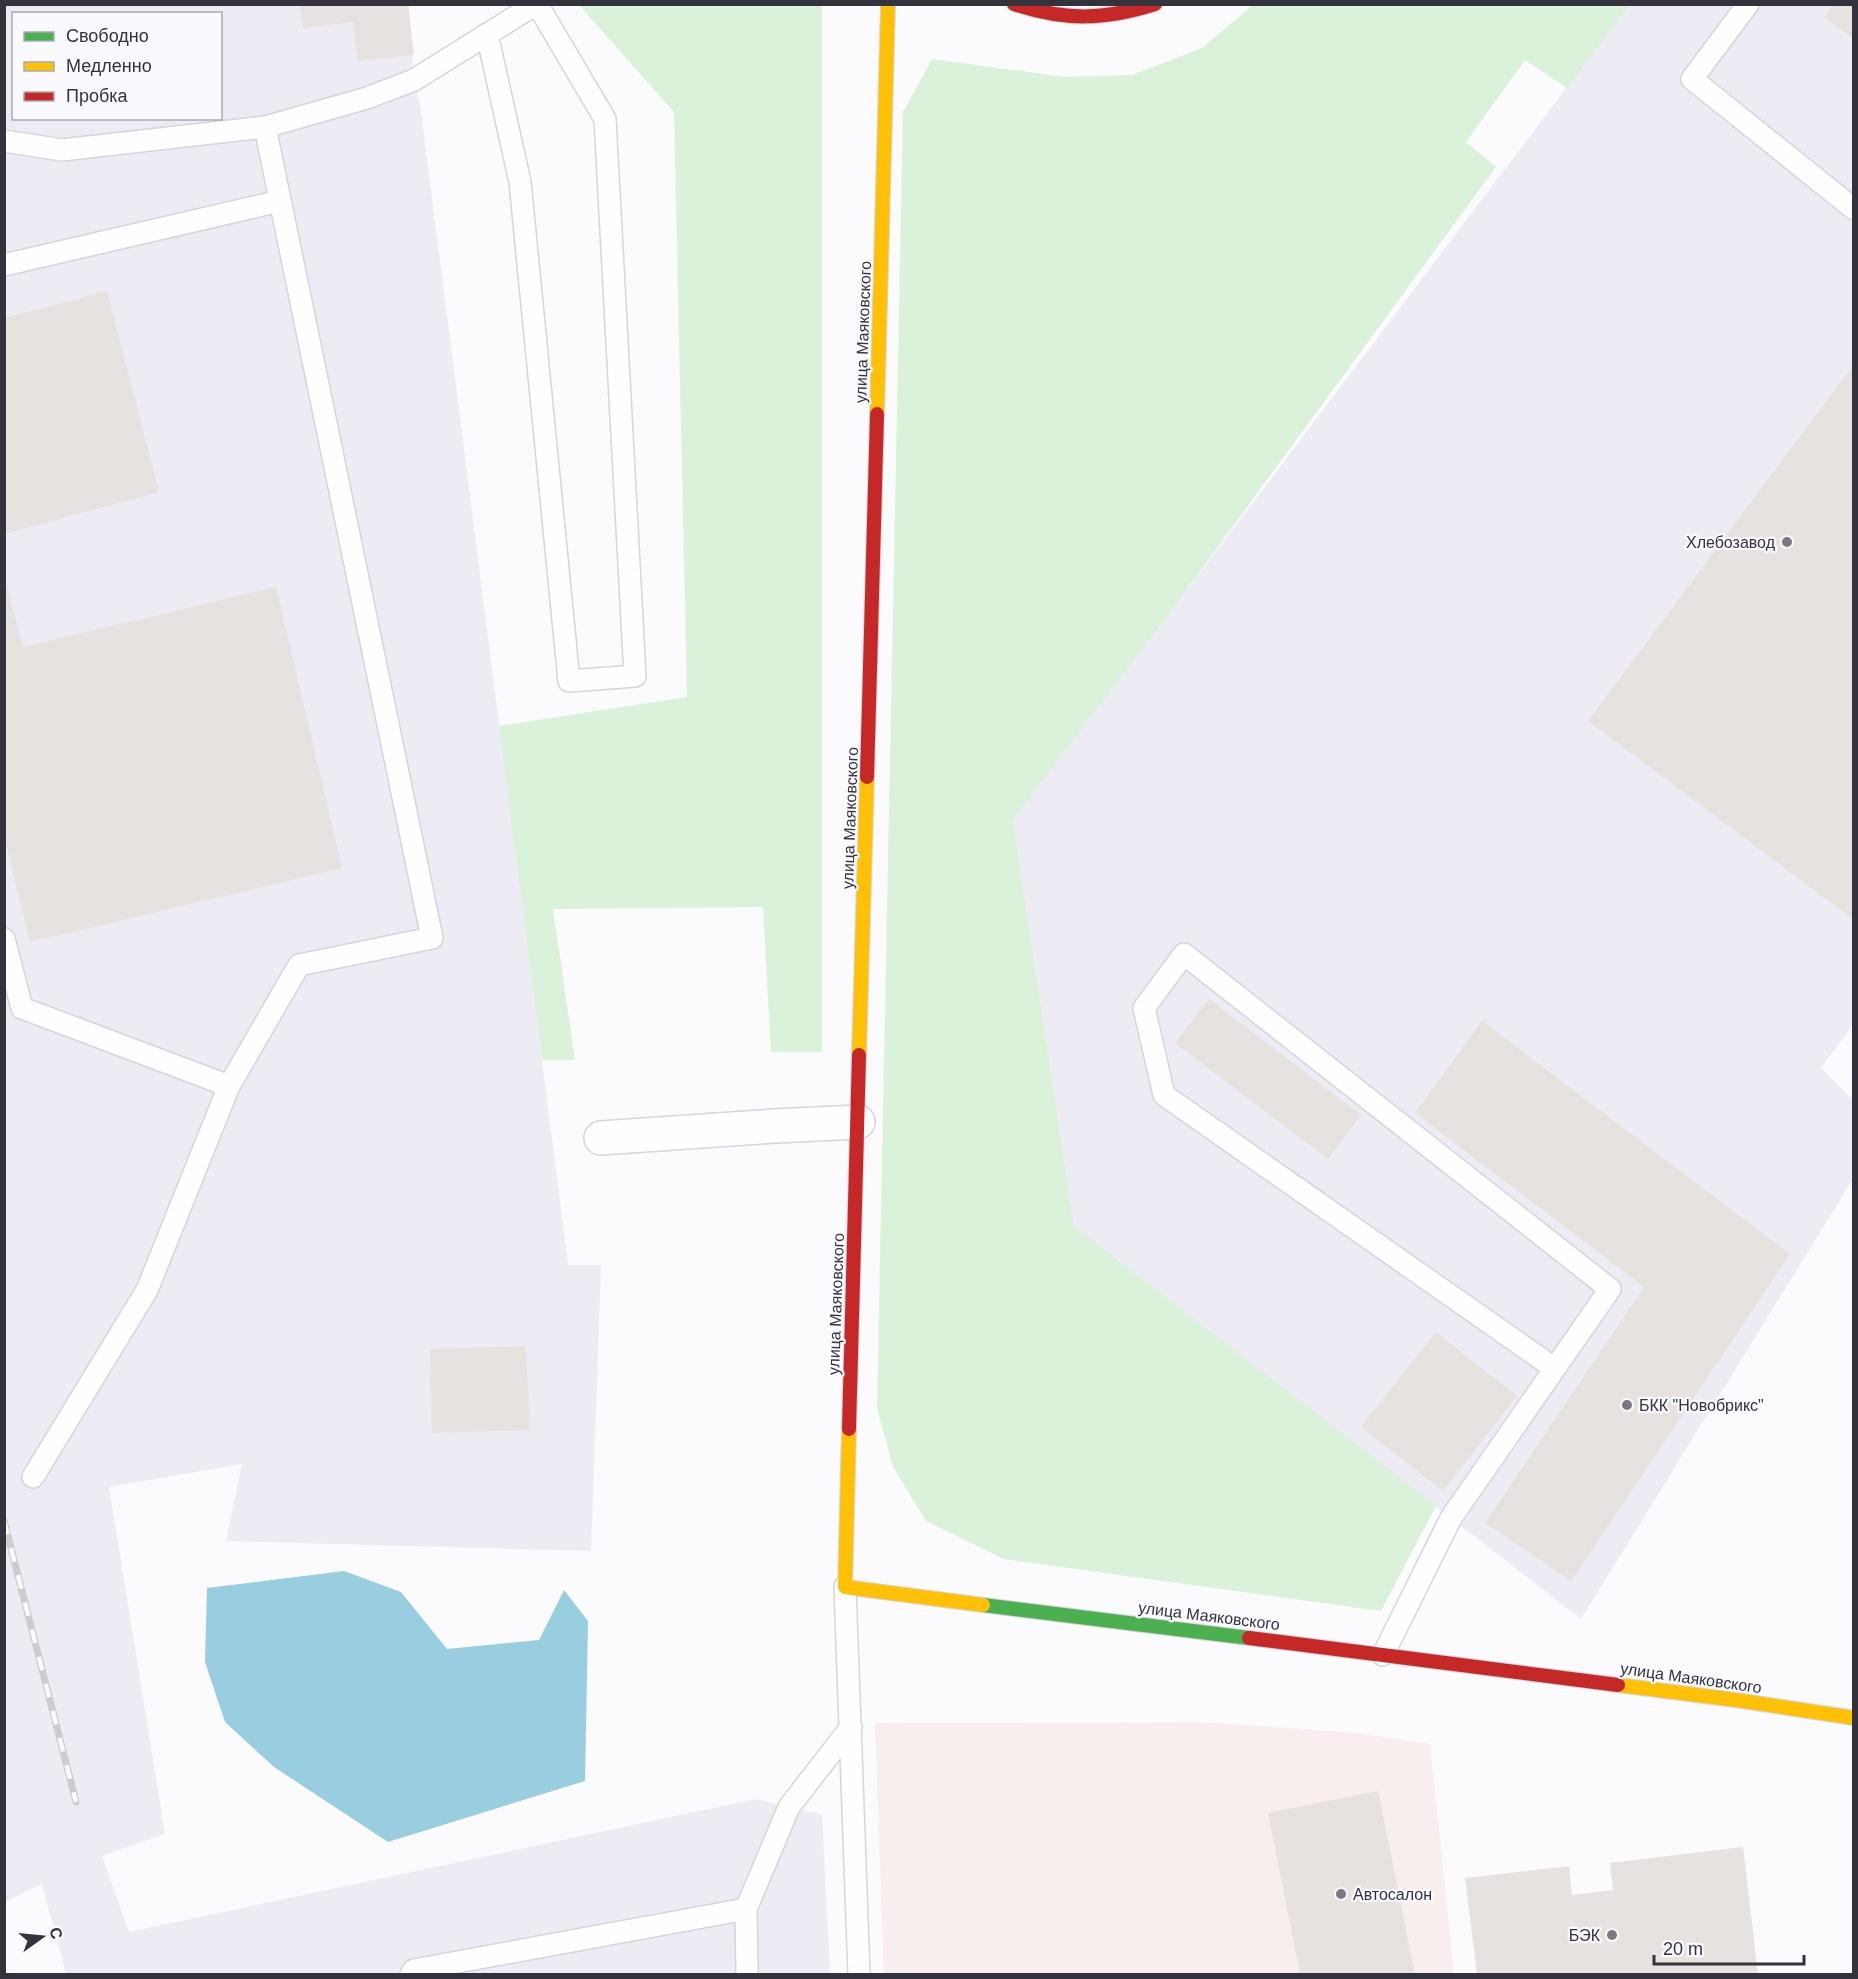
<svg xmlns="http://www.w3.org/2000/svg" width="1858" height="1979" font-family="Arial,sans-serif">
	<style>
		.commercial { fill: #f8eeed }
		.built { fill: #edebf4; fill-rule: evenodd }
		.green { fill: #daf1da }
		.water { fill: #98cee0 }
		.building { fill: #e7e1e0 }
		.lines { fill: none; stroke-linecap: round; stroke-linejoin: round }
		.lane-casing { stroke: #d6d5db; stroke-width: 24 }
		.street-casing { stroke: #d6d5db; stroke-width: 36 }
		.fast-casing { stroke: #d6d5db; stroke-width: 16 }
		.slow-casing { stroke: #d6d5db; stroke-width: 16 }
		.jam-casing { stroke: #d6d5db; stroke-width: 16 }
		.lane { stroke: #fefeff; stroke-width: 21 }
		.street { stroke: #fefeff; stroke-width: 33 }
		.fast { stroke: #4caf50; stroke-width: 14 }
		.slow { stroke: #ffc107; stroke-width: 14 }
		.jam { stroke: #c62828; stroke-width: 14 }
		.rail-casing { stroke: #cdcdce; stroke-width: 7 }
		.rail { stroke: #faf9fe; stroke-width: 4.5; stroke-dasharray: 14; stroke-linecap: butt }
		.poi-dot { fill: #7a7880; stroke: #faf9fe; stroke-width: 2 }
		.labels { text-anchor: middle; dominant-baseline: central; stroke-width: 4.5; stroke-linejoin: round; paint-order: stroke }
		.street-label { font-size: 16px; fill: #34323d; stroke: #faf9fe }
		.poi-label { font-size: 16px; fill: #34323d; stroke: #faf9fe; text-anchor: end }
	</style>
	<rect width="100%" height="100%" fill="#fbfafd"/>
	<path class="commercial" d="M1201,1722L1357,1733L1430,1744L1454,1974H884L875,1723Z"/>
	<path class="built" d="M5,5H408L414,80L420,104L568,1265H601L591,1551L226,1541L242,1464L109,1487L165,1834L102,1856L129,1932L756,1799L822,1815L830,1974H66L42,1884L5,1902ZM14,14H220V118H14Z
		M1629,5H1853L1854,1023L1821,1068L1853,1100V1179L1581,1619L1074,1226L1013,820Z"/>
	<path class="green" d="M1254,4L1629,5L1567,88L1525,60L1466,142L1496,167L1174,607L1013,820L1074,1226L1436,1506L1381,1611L1004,1559L926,1521L893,1467L877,1408L903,112L932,59L1065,77L1132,75L1202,48Z
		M581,5L817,4L822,7V1052H771L763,907L553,909L575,1060H542L499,726L687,697L674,112L580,6Z"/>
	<path class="water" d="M344,1571L401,1592L447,1649L539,1640L564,1590L588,1621L585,1781L388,1842L274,1767L225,1722L205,1662L207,1588Z"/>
	<path class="building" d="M300,4H408L414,55L358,61L353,22L303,28Z
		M1833,5H1854V39L1824,17Z
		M107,291L159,492L4,534V318Z
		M1854,364V920L1588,721Z
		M4,576L23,647L276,587L342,868L30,942L4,835Z
		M1209,999L1361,1115L1328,1159L1175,1043Z
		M1482,1021L1790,1254L1571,1581L1485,1523L1644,1287L1415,1113Z
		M1436,1332L1517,1396L1443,1491L1361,1427Z
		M526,1346L530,1430L432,1433L430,1349Z
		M1378,1791L1415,1974H1300L1268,1813Z
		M1743,1847L1758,1974H1477L1465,1878L1569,1866L1572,1895L1613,1890L1610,1863Z"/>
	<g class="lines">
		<defs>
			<path id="lane" d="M1748,4L1692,79L1854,209
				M487,34L520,182L569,681L635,676L605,119L537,4
				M4,141L62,150L265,127L367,98L414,80L536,4
				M4,265L280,201
				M4,939L22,1008L229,1086L299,965L432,938L265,127
				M33,1477L147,1290L229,1086
				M845,1587L859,1974
				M1383,1655L1451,1518L1610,1289L1184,954L1144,1008L1164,1095L1554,1368
				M411,1974L414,1970L746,1909
				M747,1974L746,1909L789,1807L851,1727"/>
			<path id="street" d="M601,1138L774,1126L858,1122"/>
			<path id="fast" d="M983,1605L1249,1638"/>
			<path id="slow" d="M877,414L888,4
				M859,1055L867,777
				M849,1429L845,1587L983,1605
				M1618,1685L1736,1700L1854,1718"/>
			<path id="jam" d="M1014,4C1065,21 1104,20 1155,4
				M867,777L877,414
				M849,1429L859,1055
				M1249,1638L1618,1685"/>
		</defs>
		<use href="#lane" class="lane-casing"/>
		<use href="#street" class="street-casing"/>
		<use href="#fast" class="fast-casing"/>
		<use href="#slow" class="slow-casing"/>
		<use href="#jam" class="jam-casing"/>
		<use href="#lane" class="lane"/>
		<use href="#street" class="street"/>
		<use href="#fast" class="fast"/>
		<use href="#slow" class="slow"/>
		<use href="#jam" class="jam"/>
		<defs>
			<path id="rail" d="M4,1521L76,1802"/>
		</defs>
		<use href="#rail" class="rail-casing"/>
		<use href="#rail" class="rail"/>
	</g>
	<g class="poi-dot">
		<circle cx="1787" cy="542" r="6"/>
		<circle cx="1627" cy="1405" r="6"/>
		<circle cx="1341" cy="1894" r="6"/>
		<circle cx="1612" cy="1935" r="6"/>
	</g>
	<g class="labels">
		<g class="street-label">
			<text transform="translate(863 332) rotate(-88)">улица Маяковского</text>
			<text transform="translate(850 818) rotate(-88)">улица Маяковского</text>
			<text transform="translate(836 1304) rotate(-88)">улица Маяковского</text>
			<text transform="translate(1209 1616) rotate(7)">улица Маяковского</text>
			<text transform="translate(1691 1678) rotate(8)">улица Маяковского</text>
		</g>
		<g class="poi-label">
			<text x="1775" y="542">Хлебозавод</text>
			<text x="1639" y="1405" text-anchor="start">БКК "Новобрикс"</text>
			<text x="1353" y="1894" text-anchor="start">Автосалон</text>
			<text x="1600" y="1935">БЭК</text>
		</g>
	</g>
	<rect width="1858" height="1979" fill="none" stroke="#34323d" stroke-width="12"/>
	<rect x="12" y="12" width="210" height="108" fill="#faf9fe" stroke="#aba9b1" stroke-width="1.5"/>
	<rect x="24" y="32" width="30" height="9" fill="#4caf50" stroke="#aba9b1" stroke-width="1.5"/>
	<text x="66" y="42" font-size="18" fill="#34323d">Свободно</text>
	<rect x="24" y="62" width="30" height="9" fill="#ffc107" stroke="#aba9b1" stroke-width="1.5"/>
	<text x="66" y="72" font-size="18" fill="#34323d">Медленно</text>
	<rect x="24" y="92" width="30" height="9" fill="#c62828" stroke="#aba9b1" stroke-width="1.5"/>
	<text x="66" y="102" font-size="18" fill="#34323d">Пробка</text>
	<g transform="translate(42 1937) rotate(75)" stroke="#faf9fe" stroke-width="4.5" paint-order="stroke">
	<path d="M0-4.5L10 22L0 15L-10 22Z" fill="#34323d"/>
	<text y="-9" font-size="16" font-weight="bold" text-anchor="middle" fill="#34323d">С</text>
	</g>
	<path d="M1654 1955v9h150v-9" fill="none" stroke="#34323d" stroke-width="3"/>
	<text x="1663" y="1955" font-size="18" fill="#34323d" stroke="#faf9fe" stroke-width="4.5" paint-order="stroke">20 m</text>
</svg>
